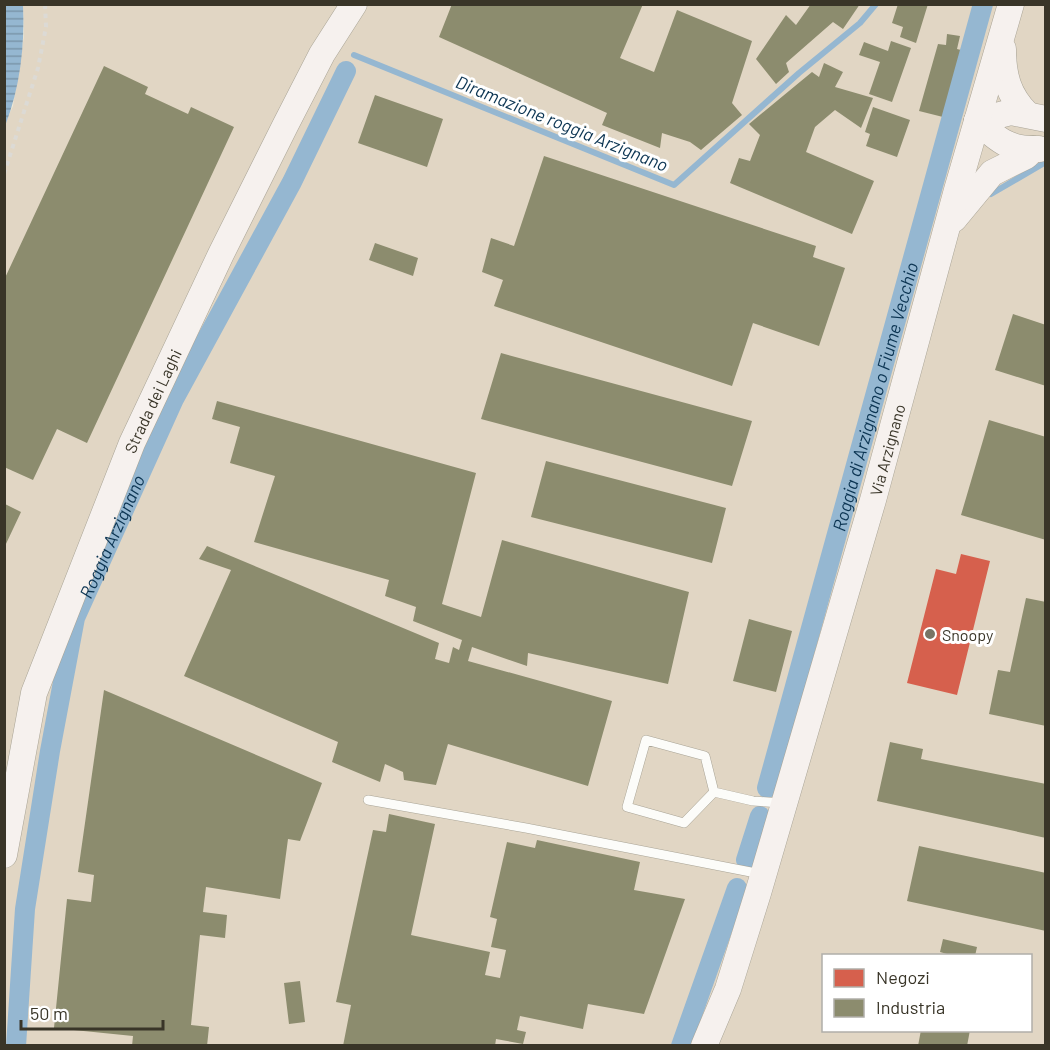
<svg xmlns="http://www.w3.org/2000/svg" width="1050" height="1050" font-family="Barlow,sans-serif">
	<style>
		.industrial { fill: #e1d6c4; fill-rule: evenodd }
		.water { fill: url(#water-rules) }
		.shops { fill: #d6604d }
		.industry { fill: #8c8c6e }
		.lines { fill: none; stroke-linecap: round; stroke-linejoin: round }
		.stream { stroke: #95b7d1; stroke-width: 6 }
		.canal { stroke: #95b7d1; stroke-width: 20 }
		.lane-casing { stroke: #a9a496; stroke-width: 10 }
		.secondary-casing { stroke: #a9a496; stroke-width: 27 }
		.path { stroke: #dcdad5; stroke-width: 4; stroke-dasharray: 4.5 4.5; stroke-linecap: butt }
		.lane { stroke: #fcfcf9; stroke-width: 9 }
		.secondary { stroke: #f6f1ee; stroke-width: 26 }
		.poi-dot { fill: #787465; stroke: #fff; stroke-width: 2 }
		.labels { text-anchor: middle; dominant-baseline: central; stroke-width: 6; stroke-linejoin: round; paint-order: stroke }
		.street-label { font-size: 16px; fill: #393528; stroke: #fff }
		.poi-label { font-size: 16px; fill: #393528; stroke: #fff; text-anchor: start }
		.water-label { font-size: 18px; font-style: italic; fill: #0b3452; stroke: #fff }
	</style>
	<defs>
		<pattern id="water-rules" width="6" height="5" patternUnits="userSpaceOnUse" patternTransform="scale(1.5)"><rect width="6" height="5" fill="#95b7d1"/><path d="M0 2.5h6" fill="none" stroke="#7b96aa"/></pattern>
	</defs>
	<rect width="100%" height="100%" fill="#eee8d6"/>
	<path class="industrial" d="M23,5H1045V1045L5,1046L4,126L13,106L24,36ZM824,956H1030V1030H824Z"/>
	<path class="water" d="M5,4L23,5C25,45 20,88 5,126Z"/>
	<path class="shops" d="M961,554L990,561L957,695L907,683L936,569L956,574Z"/>
	<path class="industry" d="M452,4H643L620,58L654,72L677,10L752,41L732,103L742,115L701,150L690,142L662,133L660,148L602,125L607,113L439,37Z
		M811,4H860L843,29L833,22L786,63L789,72L776,84L756,59L786,15L796,25Z
		M898,4H928L916,43L900,37L903,27L892,23Z
		M947,34L960,36L957,49L965,51L943,117L919,111L938,44L946,45Z
		M891,41L911,48L892,102L869,94L880,62L859,55L864,42L888,51Z
		M824,63L843,72L835,87L873,98L861,128L835,110L815,127L806,152L874,181L852,234L730,183L739,158L750,161L760,135L749,124L812,72L819,77Z
		M104,66L148,87L145,94L188,114L191,107L234,127L87,443L57,429L33,480L4,467V280Z
		M375,95L443,119L427,167L358,143Z
		M873,107L910,120L897,157L866,146L870,134L865,132Z
		M544,156L816,246L813,257L845,268L819,346L753,323L732,386L494,306L503,280L482,272L491,238L514,246Z
		M375,243L418,258L413,276L369,260Z
		M1013,314L1046,325V386L995,370Z
		M501,353L752,421L732,486L481,419Z
		M217,401L476,473L442,604L481,617L502,540L689,592L668,684L528,653L527,666L472,647L468,661L612,701L588,786L448,744L436,785L404,780L403,772L385,764L380,782L332,762L338,742L184,676L231,570L199,559L207,546L439,643L435,659L449,663L453,647L459,650L462,640L413,621L416,607L385,596L389,580L254,542L275,476L230,463L240,427L212,419Z
		M989,420L1046,437V540L961,515Z
		M546,461L726,508L712,563L531,517Z
		M5,504L21,512L5,546Z
		M1026,598L1046,602V726L989,714L998,670L1010,672Z
		M749,619L792,631L776,692L733,681Z
		M104,690L322,783L300,841L288,839L280,899L206,887L203,912L227,915L225,938L200,935L191,1025L209,1027L207,1046H132L133,1036L54,1028L67,899L91,902L94,875L78,872Z
		M890,742L923,749L921,759L1046,784V838L877,801Z
		M389,814L435,824L411,935L490,952L485,975L500,978L506,950L491,947L497,919L490,917L507,842L535,848L537,840L640,862L634,890L685,899L644,1014L588,1004L583,1029L520,1016L517,1030L526,1032L523,1044L496,1039L495,1046H343L351,1005L336,1002L373,830L386,832Z
		M919,846L1046,873V931L907,901Z
		M943,939L977,947L975,956H954L940,952Z
		M300,981L305,1022L289,1024L284,983Z
		M921,1030H970L967,1046H918Z"/>
	<g class="lines">
		<path class="stream" d="M354,55L674,185L799,73L860,23L876,4
			M991,194L1046,162"/>
		<g class="canal">
			<path id="s1" d="M767,788L983,4"/>
			<path d="M746,860L760,816"/>
			<path id="s2" d="M16,1046L25,909L50,751L75,618L174,399L292,182L346,71"/>
			<path d="M681,1046L737,888"/>
		</g>
		<defs>
			<path id="lane" d="M646,740L705,756L714,792L684,823L627,807Z
				M714,792L753,801L782,803
				M368,800L526,828L761,874"/>
			<g id="secondary">
				<path d="M1003,49C1003,75 1008,95 1027,114"/>
				<path d="M977,121C999,141 1009,150 1039,149"/>
				<path d="M977,121L1011,112L1046,119"/>
				<path d="M954,219L992,173L1026,156L1033,149"/>
				<path id="s3" d="M4,855L34,693L132,443L221,254L286,124L322,54L354,4"/>
				<path id="s4" d="M704,1046L728,989L758,893L873,500L957,190L1011,4"/>
			</g>
		</defs>
		<use href="#lane" class="lane-casing"/>
		<use href="#secondary" class="secondary-casing"/>
		<path class="path" d="M4,174L38,68L46,27L45,4"/>
		<use href="#lane" class="lane"/>
		<use href="#secondary" class="secondary"/>
	</g>
	<circle class="poi-dot" cx="930" cy="634" r="6"/>
	<g class="labels">
		<g class="street-label">
			<text stroke="none"><textPath href="#s3" startOffset="480">Strada dei Laghi</textPath></text>
			<text stroke="none"><textPath href="#s4" startOffset="624">Via Arzignano</textPath></text>
		</g>
		<g class="poi-label">
			<text x="942" y="634">Snoopy</text>
		</g>
		<g class="water-label">
			<text transform="translate(562 123) rotate(22)">Diramazione roggia Arzignano</text>
			<text stroke="none"><textPath href="#s1" startOffset="406">Roggia di Arzignano o Fiume Vecchio</textPath></text>
			<text stroke="none"><textPath href="#s2" startOffset="522">Roggia Arzignano</textPath></text>
		</g>
	</g>
	<rect width="1050" height="1050" fill="none" stroke="#393528" stroke-width="12"/>
	<rect x="822" y="954" width="210" height="78" fill="#ffffff" stroke="#b0aea9" stroke-width="1.5"/>
	<rect x="834" y="969" width="30" height="18" fill="#d6604d" stroke="#b0aea9" stroke-width="1.5"/>
	<text x="876" y="984" font-size="18" fill="#393528">Negozi</text>
	<rect x="834" y="999" width="30" height="18" fill="#8c8c6e" stroke="#b0aea9" stroke-width="1.5"/>
	<text x="876" y="1014" font-size="18" fill="#393528">Industria</text>
	<path d="M21 1020v9h142v-9" fill="none" stroke="#393528" stroke-width="3"/>
	<text x="30" y="1020" font-size="18" fill="#393528" stroke="#ffffff" stroke-width="4.5" paint-order="stroke">50 m</text>
</svg>
